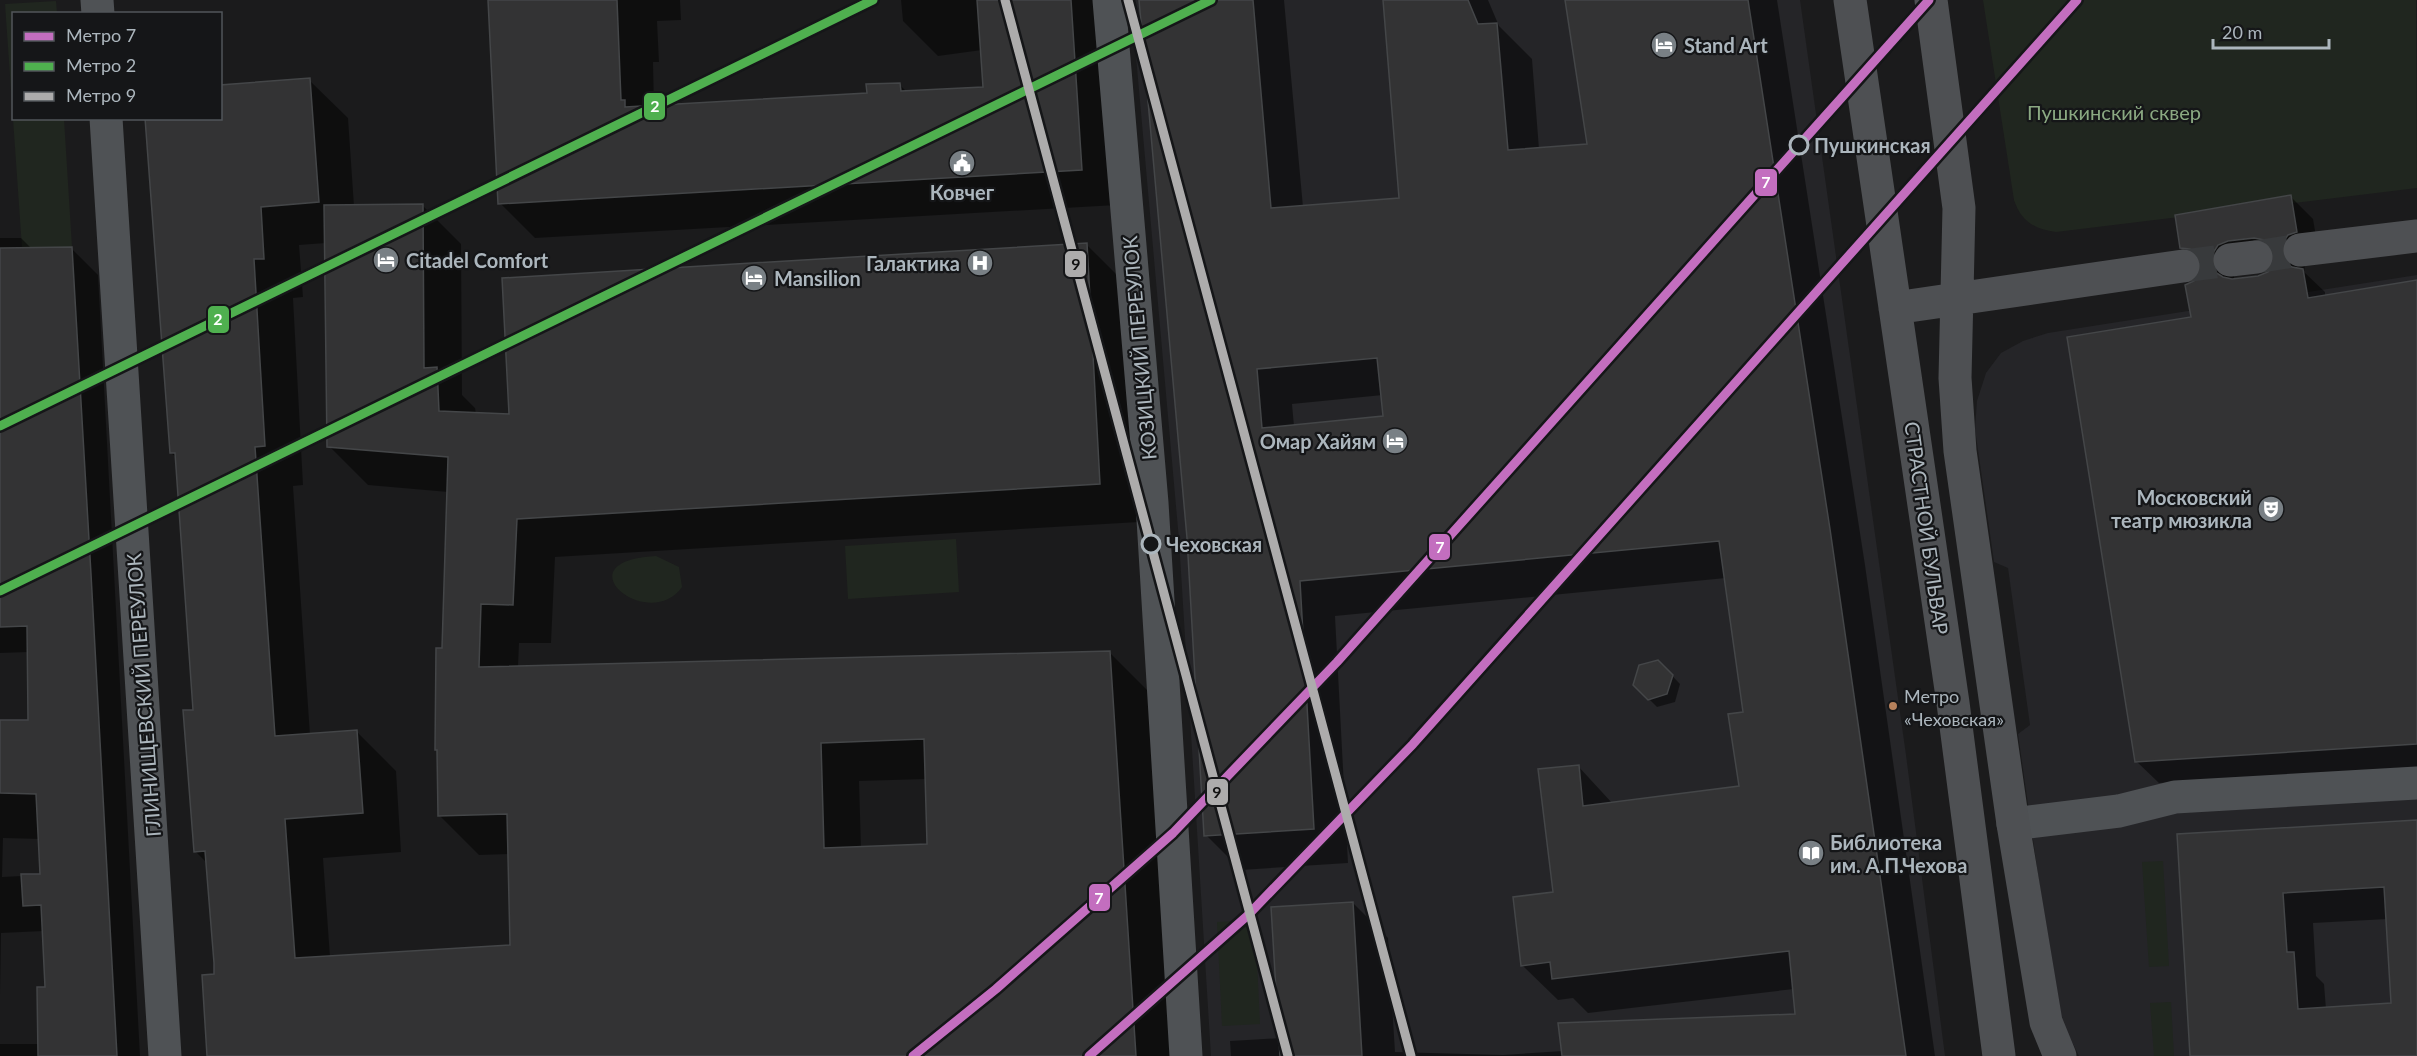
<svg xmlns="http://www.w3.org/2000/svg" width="2417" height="1056" font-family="Lato,sans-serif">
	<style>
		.built { fill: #252528 }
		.green { fill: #20261f }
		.shadow { fill: #0007; fill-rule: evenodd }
		.building { fill: #333334; stroke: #444648; stroke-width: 1.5; fill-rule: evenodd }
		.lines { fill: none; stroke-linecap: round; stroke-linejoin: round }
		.secondary-tunnel { stroke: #383a3c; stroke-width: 33; stroke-dasharray: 33 16; stroke-linecap: butt }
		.street { stroke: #4f5255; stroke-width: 33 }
		.secondary { stroke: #4e5053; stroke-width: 33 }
		.metro-1-casing { stroke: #151618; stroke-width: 14 }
		.metro-2-casing { stroke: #151618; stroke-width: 14 }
		.metro-3-casing { stroke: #151618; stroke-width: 14 }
		.metro-1 { stroke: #c36ebf; stroke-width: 9 }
		.metro-2 { stroke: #4fb04f; stroke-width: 9 }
		.metro-3 { stroke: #adacac; stroke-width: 9 }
		.stop-dot { fill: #151618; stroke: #acb6bd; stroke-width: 3 }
		.bus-dot { fill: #b6815c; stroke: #151618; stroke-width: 2 }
		.labels { text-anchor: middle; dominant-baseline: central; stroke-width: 4.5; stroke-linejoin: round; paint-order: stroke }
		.bus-label { font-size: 18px; fill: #acb6bd; stroke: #151618; text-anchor: start }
		.poi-label { font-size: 20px; font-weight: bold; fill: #acb6bd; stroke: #151618; text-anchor: start }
		.park-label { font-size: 20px; fill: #8ba982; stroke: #151618 }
		.stop-label { font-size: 20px; font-weight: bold; fill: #acb6bd; stroke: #151618; text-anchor: start }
		.street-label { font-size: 20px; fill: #acb6bd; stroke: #151618 }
		.line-badge { stroke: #151618; stroke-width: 2 }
		.badge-label { font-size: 16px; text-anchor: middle; font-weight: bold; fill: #fff }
		.pale-badge-label { font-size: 16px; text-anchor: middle; font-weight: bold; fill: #111 }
	</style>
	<rect width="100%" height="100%" fill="#1b1b1c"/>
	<path class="built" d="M1131,0H1800L1906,755L1945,1056H1211L1179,540Z
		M2417,275V1056H2079L2063,1024L2054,987L2018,734L2030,725L2008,568L1994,562L1975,429L1977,401L1986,373L2001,353L2023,341L2048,333Z"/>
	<path class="green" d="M1983,0H2416L2417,188L2056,232C2034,229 2021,221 2014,200Z
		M56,1L57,13L14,14V118L64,119L72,247L22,248L5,4Z
		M956,539L959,592L848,599L845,546Z
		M656,556L679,567L682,587C649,634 559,561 656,556Z
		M2163,861L2169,966L2149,967L2142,862Z
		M1255,920L1260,1024L1222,1026L1217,922Z
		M2171,1002L2174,1056H2154L2150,1003Z"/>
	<path class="shadow" d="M490,0H680L681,20L657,21L659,62H653L654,107L869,95L899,84L908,93L985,88L982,50L938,56L903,21L901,0H1103L1117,205L535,238L500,203Z
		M1141,0H1284L1303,207L1401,199L1385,0H1488L1499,26L1532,59L1539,149L1588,145L1567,0H1777L1865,565L1935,1056H1231L1230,1041L1281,1038L1353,903L1388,938L1395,1052L1503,1055L1563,1051L1796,1015L1794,989L1588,1013L1573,998L1558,1000L1522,965L1554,893L1578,766L1613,804L1741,788L1745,713L1726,578L1335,616L1348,863L1241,870L1206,835L1188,538ZM1383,395L1385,417L1294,426L1292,404Z
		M309,80L348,118L354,206L422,205L461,244L462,395L475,408L476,414L511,415L1086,244L1125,283L1139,522L555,557L551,643H519L518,667L1110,653L1149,692L1172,1056H209L216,975L208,864L195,851V711L177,458L171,453L220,118ZM326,243L329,446L368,485L448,492L440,816L479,855L510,854L512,946L330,957L323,858L401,852L396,771L357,732L310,735L293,486L303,485L293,298L303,297L299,245ZM927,779L929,846L861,848L859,781Z
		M2291,197L2313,219L2319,254L2305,265L2304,272L2325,292V297L2417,282V768L2159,783L2136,761L2195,282L2202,274V268L2181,247ZM2275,260L2268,274L2259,277L2234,280V276L2251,263Z
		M0,238H21L32,249H72L98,275L140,1056H0V1044H39L47,988L44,931L1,933L0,994V722H29V652L0,653ZM3,838L40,839L41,875L2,877Z
		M1658,661L1680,684L1675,702L1657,707L1635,685Z
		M2417,821V1056H2192L2179,835ZM2388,919L2393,1005L2326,1009L2324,984L2316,976L2313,923Z"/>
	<path class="building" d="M488,0H617L621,100H625V107L867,93L866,84L900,83L901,91L983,87L977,0H1071L1082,170L498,204Z
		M1139,0H1253L1271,208L1399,198L1383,0H1468L1478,24L1497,23L1508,150L1587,144L1565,0H1748L1830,529L1906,1056H1562L1558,1023L1795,1014L1789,951L1552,979L1550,962L1521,966L1513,897L1553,892L1538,769L1579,765L1583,806L1739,786L1728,714L1743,712L1719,541L1300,581L1314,829L1204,836L1187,538ZM1377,358L1383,416L1262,428L1257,369Z
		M310,78L319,202L261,207L264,259H254L265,446L255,447L275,736L357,730L363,813L285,819L295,958L510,945L507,814L438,816L437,750H435L436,648H442L448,457L327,447L324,205L423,204L424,368L437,367L439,411L509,414L502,278L1087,243L1100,484L517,519L513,605L481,604L479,667L1110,651L1136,1056H207L202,975L214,974V963L205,851L194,852L183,710H193L189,653L175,453H170L145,118H220V85ZM924,739L927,844L824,848L821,743Z
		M2291,195L2297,232L2288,235L2283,242L2282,253L2285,262L2292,267L2303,269L2308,298L2417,280V744L2135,762L2067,337L2191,317L2185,285L2194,281L2200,273L2201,263L2197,254L2190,249L2180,248L2175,215ZM2254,238L2264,240L2271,246L2275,255L2273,264L2268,272L2258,276L2232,279L2223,277L2215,272L2211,262L2213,253L2218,245L2228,241Z
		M72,247L91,574L117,1056H38L37,987H45L41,905L23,906L21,874H40L36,794L0,793V720H28L27,626L0,627V248Z
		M1658,660L1673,675L1667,694L1648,700L1633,685L1639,665Z
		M2417,820V1056H2190L2177,834ZM2384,887L2391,1003L2298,1009L2294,952H2287L2283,893Z
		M1353,902L1362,1056H1280L1271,907Z"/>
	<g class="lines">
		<path class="secondary-tunnel" d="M2256,257L2300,250
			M2183,266L2230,260"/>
		<path class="street" d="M97,0L98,14
			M1109,0L1152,503L1186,1056
			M106,118L165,1056
			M2013,824L2119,811L2175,797L2417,783"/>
		<path class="secondary" d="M1850,0L1953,703L1999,1056
			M1931,0L1959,208L1955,378L1960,451L2013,824L2046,1022L2060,1056
			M2300,250L2417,236
			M2230,260L2256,257
			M1895,308L2183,266"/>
		<defs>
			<path id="metro-1" d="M913,1056L996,989L1173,833L1337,662L1929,0
				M1089,1056L1247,916L1413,744L2077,0"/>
			<path id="metro-2" d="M0,426L873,0
				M0,591L1211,0"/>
			<path id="metro-3" d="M1005,0L1288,1056
				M1128,0L1411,1056"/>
		</defs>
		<use href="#metro-1" class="metro-1-casing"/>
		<use href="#metro-2" class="metro-2-casing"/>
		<use href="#metro-3" class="metro-3-casing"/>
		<use href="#metro-1" class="metro-1"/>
		<use href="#metro-2" class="metro-2"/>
		<use href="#metro-3" class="metro-3"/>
	</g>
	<defs>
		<symbol id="hotel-disc" viewBox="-11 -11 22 22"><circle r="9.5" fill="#798085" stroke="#151618"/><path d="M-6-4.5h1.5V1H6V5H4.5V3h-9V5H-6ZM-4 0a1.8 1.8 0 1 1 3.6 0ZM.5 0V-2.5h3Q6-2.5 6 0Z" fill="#fff"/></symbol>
		<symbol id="civic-disc" viewBox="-11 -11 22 22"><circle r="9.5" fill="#798085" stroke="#151618"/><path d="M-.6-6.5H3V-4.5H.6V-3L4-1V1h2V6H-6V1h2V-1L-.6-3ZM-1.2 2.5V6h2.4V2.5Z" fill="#fff"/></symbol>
		<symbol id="hospital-disc" viewBox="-11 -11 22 22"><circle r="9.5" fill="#798085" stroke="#151618"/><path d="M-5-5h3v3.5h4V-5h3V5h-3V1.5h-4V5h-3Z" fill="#fff"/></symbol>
		<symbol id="theatre-disc" viewBox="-11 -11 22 22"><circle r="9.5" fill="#798085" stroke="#151618"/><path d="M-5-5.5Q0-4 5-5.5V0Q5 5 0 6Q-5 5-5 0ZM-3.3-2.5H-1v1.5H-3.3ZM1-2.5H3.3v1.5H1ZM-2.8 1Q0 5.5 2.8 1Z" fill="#fff"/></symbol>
		<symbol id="library-disc" viewBox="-11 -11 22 22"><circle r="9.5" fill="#798085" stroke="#151618"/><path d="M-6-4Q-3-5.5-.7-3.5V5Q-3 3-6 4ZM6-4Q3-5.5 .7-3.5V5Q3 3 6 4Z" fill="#fff"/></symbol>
	</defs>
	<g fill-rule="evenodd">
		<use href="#hotel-disc" x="1649" y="30" width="30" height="30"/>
		<use href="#civic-disc" x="947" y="148" width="30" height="30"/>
		<use href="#hotel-disc" x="371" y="245" width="30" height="30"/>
		<use href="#hospital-disc" x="965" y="248" width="30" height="30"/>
		<use href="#hotel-disc" x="739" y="263" width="30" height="30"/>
		<use href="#hotel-disc" x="1380" y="426" width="30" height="30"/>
		<use href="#theatre-disc" x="2256" y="494" width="30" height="30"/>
		<use href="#library-disc" x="1796" y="838" width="30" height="30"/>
	</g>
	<g class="stop-dot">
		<circle cx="1799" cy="145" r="9"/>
		<circle cx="1151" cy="544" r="9"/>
	</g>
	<circle class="bus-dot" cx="1893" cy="706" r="5"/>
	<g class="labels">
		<g class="bus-label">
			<text x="1904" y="696">Метро<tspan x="1904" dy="23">«Чеховская»</tspan></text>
		</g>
		<g class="poi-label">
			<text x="1684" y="45">Stand Art</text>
			<text x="962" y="192" text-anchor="middle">Ковчег</text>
			<text x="406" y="260">Citadel Comfort</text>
			<text x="960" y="263" text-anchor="end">Галактика</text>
			<text x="774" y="278">Mansilion</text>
			<text x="1376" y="441" text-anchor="end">Омар Хайям</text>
			<text x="2252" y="497" text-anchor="end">Московский<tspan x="2252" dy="23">театр мюзикла</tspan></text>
			<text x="1830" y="842">Библиотека<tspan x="1830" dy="23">им. А.П.Чехова</tspan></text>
		</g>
		<g class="park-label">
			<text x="2114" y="112">Пушкинский сквер</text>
		</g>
		<g class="stop-label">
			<text x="1814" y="145">Пушкинская</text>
			<text x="1166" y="544">Чеховская</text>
		</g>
		<g class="street-label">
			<text transform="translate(1139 348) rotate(-95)">КОЗИЦКИЙ ПЕРЕУЛОК</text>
			<text transform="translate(1927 528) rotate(82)">СТРАСТНОЙ БУЛЬВАР</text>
			<text transform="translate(143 695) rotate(-94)">ГЛИНИЩЕВСКИЙ ПЕРЕУЛОК</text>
		</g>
	</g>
	<g class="line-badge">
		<rect x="643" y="92" width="23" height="29" rx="6" fill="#4fb04f"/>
		<rect x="1754" y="168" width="24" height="29" rx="6" fill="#c36ebf"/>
		<rect x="1064" y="250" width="23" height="28" rx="6" fill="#adacac"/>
		<rect x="207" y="305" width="23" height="29" rx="6" fill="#4fb04f"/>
		<rect x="1428" y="533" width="23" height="28" rx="6" fill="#c36ebf"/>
		<rect x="1206" y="778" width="23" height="28" rx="6" fill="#adacac"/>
		<rect x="1088" y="883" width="23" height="29" rx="6" fill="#c36ebf"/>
	</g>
	<g class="badge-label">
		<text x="655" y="112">2</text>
		<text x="1766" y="188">7</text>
		<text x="218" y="325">2</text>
		<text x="1440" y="553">7</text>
		<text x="1099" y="904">7</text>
	</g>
	<g class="pale-badge-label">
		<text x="1076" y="270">9</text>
		<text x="1217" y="798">9</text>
	</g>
	<rect x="12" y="12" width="210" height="108" fill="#151618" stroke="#51565a" stroke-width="1.5"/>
	<rect x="24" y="32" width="30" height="9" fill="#c36ebf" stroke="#51565a" stroke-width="1.5"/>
	<text x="66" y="42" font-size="18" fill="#acb6bd">Метро 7</text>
	<rect x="24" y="62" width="30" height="9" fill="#4fb04f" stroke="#51565a" stroke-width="1.5"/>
	<text x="66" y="72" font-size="18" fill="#acb6bd">Метро 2</text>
	<rect x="24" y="92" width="30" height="9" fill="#adacac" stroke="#51565a" stroke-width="1.5"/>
	<text x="66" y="102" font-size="18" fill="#acb6bd">Метро 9</text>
	<path d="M2213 39v9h116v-9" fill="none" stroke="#acb6bd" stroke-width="3"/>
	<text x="2222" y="39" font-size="18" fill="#acb6bd" stroke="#151618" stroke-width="4.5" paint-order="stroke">20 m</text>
</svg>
